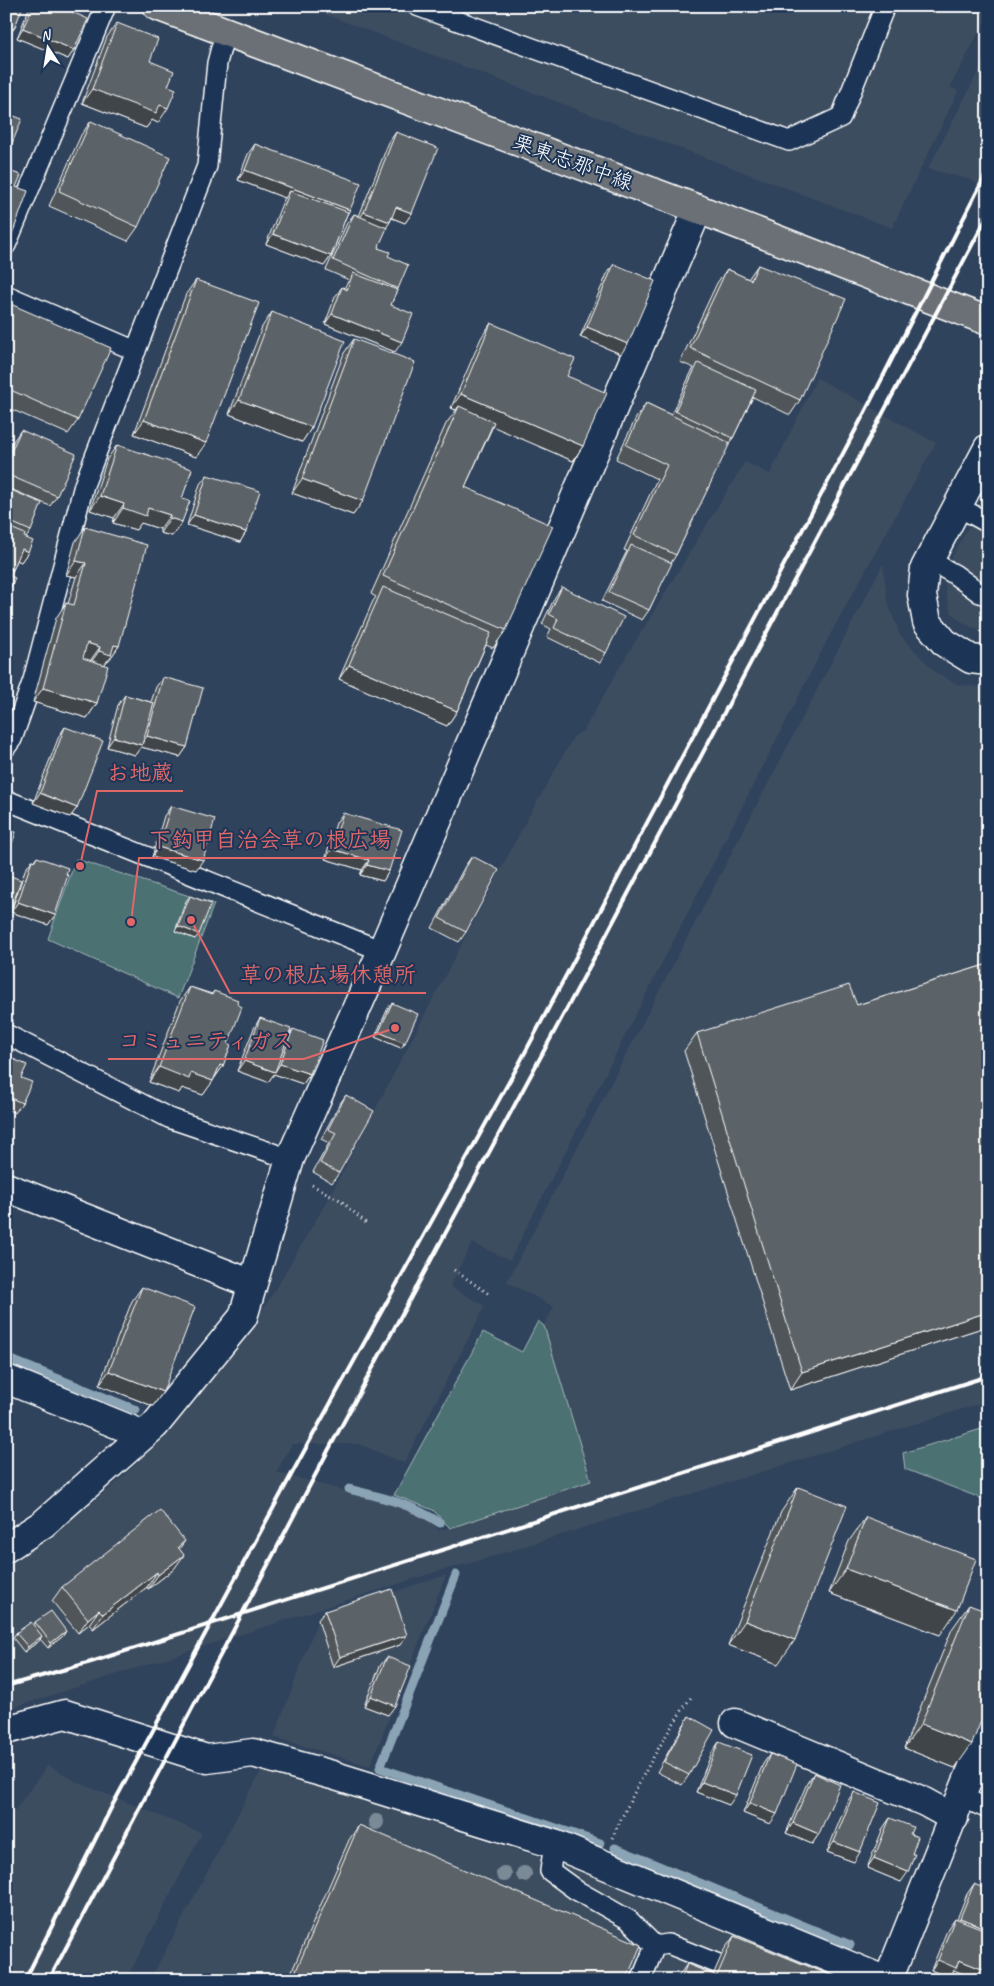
<svg xmlns="http://www.w3.org/2000/svg" width="994" height="1986" font-family="Caveat,'Klee One',sans-serif">
	<style>
		.built { fill: #3d4d60 }
		.green { fill: #4b7173; stroke: #a5b8b9 }
		.lines { fill: none; stroke-linecap: round; stroke-linejoin: round }
		.stream { stroke: #8ba4b5; stroke-width: 9 }
		.service-casing { stroke: #fff; stroke-width: 22 }
		.minor-casing { stroke: #fff; stroke-width: 31 }
		.tertiary-casing { stroke: #fff; stroke-width: 31 }
		.primary-casing { stroke: #fff; stroke-width: 31 }
		.path { stroke: #fff; stroke-width: 3; stroke-dasharray: 1 4; stroke-linecap: butt }
		.service { stroke: #1d3557; stroke-width: 19 }
		.minor { stroke: #1d3557; stroke-width: 28 }
		.tertiary { stroke: #1d3557; stroke-width: 28 }
		.primary { stroke: #6a7074; stroke-width: 28 }
		.rail { stroke: #fff; stroke-width: 4 }
		.tree { fill: #7a8b97 }
		.wall { fill: #4f5559; stroke: #fff }
		.shaded-wall { fill: #404549; stroke: #fff }
		.building { fill: #5c6368; stroke: #fff }
		.labels { text-anchor: middle; dominant-baseline: central; stroke-width: 4; stroke-linejoin: round; paint-order: stroke }
		.street-label { font-size: 21px; fill: #fff; stroke: #1d3557 }
		.leader { fill: none; stroke: #e26868; stroke-width: 2 }
		.callout-dot { fill: #e26868; stroke: #1d3557; stroke-width: 2 }
		.callout-label { font-size: 22px; text-anchor: middle; font-weight: bold; fill: #e26868; stroke: #1d3557; stroke-width: 4; stroke-linejoin: round; paint-order: stroke }
	</style>
	<rect width="100%" height="100%" fill="#30435c"/>
	<filter id="ink" filterUnits="userSpaceOnUse"><feTurbulence type="fractalNoise" baseFrequency=".02" numOctaves="2"/><feDisplacementMap in="SourceGraphic" scale="10" xChannelSelector="R" yChannelSelector="G"/><feConvolveMatrix kernelMatrix="1 2 1 2 8 2 1 2 1" color-interpolation-filters="sRGB"/></filter>
	<g filter="url(#ink)">
		<path class="built" d="M303,6H988V15L950,87L958,91L892,228Z
			M988,53V189L968,179L928,169Z
			M817,378L936,443L832,631L510,1260L472,1243L450,1286L485,1306L404,1463L359,1444H292L276,1472L392,1504L430,1520L439,1531L591,1480L544,1326L554,1307L507,1282L883,564L887,600L900,635L935,672L959,685L988,688V1401L474,1562L435,1572L12,1708L6,1706V1565L111,1488L165,1436L236,1348L269,1300L330,1196L524,825L574,736L584,730L621,665L745,462L770,474Z
			M988,490V632L980,631L963,623L951,612L946,594L945,577L952,557Z
			M446,1575L370,1766L274,1737L319,1616Z
			M48,1765L77,1782L202,1833L126,1980H6V1822Z
			M262,1769L577,1869L845,1980H150Z"/>
		<path class="green" d="M76,859L214,904L178,998L48,939Z
			M538,1321L544,1326L591,1481L450,1528L433,1510L394,1495L483,1332L522,1352Z
			M988,1427V1501L905,1469L903,1453Z"/>
		<g class="lines">
			<path class="stream" d="M6,1358L136,1410
				M349,1489C382,1497 412,1504 440,1523
				M456,1575L380,1768L600,1843
				M615,1848L850,1945"/>
			<defs>
				<path id="service" d="M417,6L789,141L841,117L885,6
					M6,245L106,6
					M6,295L136,351
					M957,506L988,523
					M929,560L954,574L980,593L988,596
					M6,747L12,739L33,680L84,485L207,166L217,63L225,33
					M6,800L382,951
					M6,1034L169,1118L290,1159
					M962,1797L988,1809
					M554,1844L550,1871L576,1890L629,1920L655,1946L641,1980
					M655,1946L668,1944L759,1980"/>
				<path id="minor" d="M6,1187L252,1284
					M6,1379L144,1435
					M6,1548L43,1524L155,1425L243,1317L290,1159L382,951L698,209
					M735,1723L925,1802L954,1818
					M6,1730L65,1714L207,1759L253,1753L332,1775L554,1844L884,1980
					M888,1980L988,1729"/>
				<path id="tertiary" d="M988,448L925,568L922,595L927,622L945,643L971,659L988,661"/>
				<path id="primary" d="M157,6L698,209L988,321"/>
			</defs>
			<use href="#service" class="service-casing"/>
			<use href="#minor" class="minor-casing"/>
			<use href="#tertiary" class="tertiary-casing"/>
			<use href="#primary" class="primary-casing"/>
			<path class="path" d="M312,1185L340,1200L366,1223
				M454,1270L489,1294
				M612,1838C636,1788 660,1741 692,1696"/>
			<use href="#service" class="service"/>
			<use href="#minor" class="minor"/>
			<use href="#tertiary" class="tertiary"/>
			<use href="#primary" class="primary"/>
			<path class="rail" d="M6,1686L91,1662L988,1376
				M25,1980L112,1806L308,1444L520,1062L865,412L988,170
				M49,1980L329,1449L594,958L988,215"/>
		</g>
		<g class="tree">
			<circle cx="376" cy="1822" r="8"/>
			<circle cx="504" cy="1874" r="8"/>
			<circle cx="524" cy="1874" r="8"/>
		</g>
		<path class="wall" d="M30,6H59L74,50L68,59L17,38Z
			M117,23L150,61L168,86L158,123L152,120L146,128L82,103L107,37Z
			M91,121L138,227L128,241L49,206L81,135Z
			M396,132L412,213L405,223L392,218L386,228L378,248L388,256L398,289L396,292L391,305L395,352L325,324L335,297L342,287L344,288L349,280L326,270L347,223L354,214L359,216L389,142Z
			M255,144L347,214L331,256L324,266L266,244L283,201L285,198L238,180L248,154Z
			M614,264L621,354L580,337L607,274Z
			M758,265L800,400L790,415L753,397L733,438L729,443L676,555L671,563L649,610L642,620L602,601L627,551L624,550L657,479L616,459L636,418L646,403L671,415L691,373L694,368L680,362L717,283L727,269L748,279Z
			M196,280V457L134,434L186,294Z
			M6,302L78,420L68,434L6,407Z
			M272,312L312,427L302,442L229,414L262,327Z
			M491,323L567,376L583,446L573,461L493,426L465,487L506,630L493,648L486,645L457,711L447,726L339,679L373,601L376,597L371,594L446,424L456,410L451,408L481,338Z
			M354,339L363,501L353,515L292,493L344,353Z
			M21,430L57,496L50,506L6,487V456L14,440Z
			M117,445L182,499V522L172,536L160,533V529L141,523L136,530L113,523L114,518L90,510L107,459Z
			M207,475L246,532L240,542L187,525L200,484Z
			M6,488L31,531L26,538L28,552L21,562L17,560L13,570L9,575L8,593L6,596Z
			M85,527L119,646L109,660H108L104,665L97,703L87,718L33,702L56,618L66,603L68,604L76,577L66,575L75,542Z
			M562,587L606,653L600,663L547,637L551,629L542,624L555,597Z
			M163,677L187,747L180,757L141,747L135,755L107,747L118,705L125,695L151,702L156,687Z
			M65,727L77,808L70,817L33,803L59,736Z
			M171,806L196,870L152,857L164,816Z
			M343,813L389,871L383,881L360,875L362,870L325,859L336,823Z
			M472,856L466,932L459,942L432,928L465,866Z
			M37,857L55,915L48,925L11,912L25,870L32,860L34,861Z
			M190,896L195,939L175,931L186,901Z
			M988,964V1326L790,1390L684,1051L697,1033L857,1005Z
			M190,987L212,994L214,991L228,1044L223,1066L203,1095L182,1088L179,1093L149,1082L180,1001Z
			M392,1003L405,1043L401,1048L375,1037L388,1008Z
			M260,1018L288,1037L293,1029L310,1074L303,1084L274,1074L268,1082L237,1071L254,1028Z
			M21,1078L22,1103L15,1113L6,1109Z
			M346,1095L339,1173L332,1183L313,1172L329,1143L321,1139L339,1105Z
			M142,1287L163,1392L153,1406L99,1385L132,1301Z
			M798,1487L778,1664L728,1645L781,1512Z
			M866,1517L940,1635L829,1593L849,1541Z
			M185,1541L179,1549L174,1569L148,1589L147,1587L93,1629L89,1624L78,1633L52,1601L62,1587Z
			M969,1605L955,1768L904,1748L952,1629Z
			M325,1611L400,1645L333,1667L318,1620Z
			M35,1622L63,1636L48,1648L40,1639L39,1641L24,1652L13,1638L16,1633L34,1625Z
			M387,1657L388,1715L364,1706L380,1666Z
			M689,1716V1775L682,1785L657,1772L683,1726Z
			M719,1742L729,1805L696,1792L712,1752Z
			M770,1754V1824L743,1813L763,1764Z
			M814,1773L819,1834L812,1844L786,1833L807,1783Z
			M854,1792V1862L827,1852L847,1802Z
			M890,1818L910,1834L912,1854L901,1882L867,1868L883,1828Z
			M359,1825L626,1980H288L349,1840Z
			M988,1854V1868L983,1866Z
			M974,1884L954,1970L949,1978L931,1970L948,1928L955,1918L957,1919L967,1894Z
			M734,1936L842,1980H676L687,1964L713,1975L724,1950Z"/>
		<path class="shaded-wall" d="M6,26L14,29L10,34L6,32Z
			M23,28L74,50L68,59L17,38Z
			M92,89L160,105L168,108L158,123L152,120L146,128L82,103Z
			M245,170L350,210L344,219L290,191L285,198L238,180Z
			M396,207L412,213L405,223L390,217Z
			M364,212L390,222L383,232L357,222Z
			M273,234L331,256L324,266L266,244Z
			M6,238L10,240L6,245Z
			M332,314L402,342L395,352L325,324Z
			M587,327L628,344L621,354L580,337Z
			M461,394L583,446L573,461L457,411L459,406L456,410L451,408Z
			M239,400L312,427L302,442L229,414Z
			M144,420L206,443L196,457L134,434Z
			M302,479L363,501L353,515L292,493Z
			M100,496L124,504L114,518L90,510Z
			M123,508H148L170,515L160,529L141,523L136,530L113,523Z
			M194,515L246,532L240,542L187,525Z
			M170,518L182,522L172,536L160,533Z
			M22,549L28,552L21,562L15,559Z
			M76,561L86,563L76,577L66,575Z
			M6,567L13,570L6,580Z
			M87,643L100,647L90,661L77,657Z
			M114,645L119,646L109,660H108L101,669L89,665L99,651Z
			M349,665L457,711L447,726L339,679Z
			M43,688L97,703L87,718L33,702Z
			M147,736L187,747L180,757L141,747L135,755L107,747L114,737L141,745Z
			M40,793L77,808L70,817L33,803Z
			M158,847L203,860L196,870L152,857Z
			M332,849L369,860L362,870L325,859Z
			M367,865L389,871L383,881L360,875Z
			M18,902L55,915L48,925L11,912Z
			M6,910L10,912L6,916Z
			M178,926L199,934L195,939L175,931Z
			M379,1032L405,1043L401,1048L375,1037Z
			M244,1061L275,1072L280,1064L310,1074L303,1084L274,1074L268,1082L237,1071Z
			M220,1065L223,1066L213,1080Z
			M159,1067L191,1073L213,1081L203,1095L182,1088L179,1093L149,1082Z
			M988,1312V1326L790,1390L802,1372Z
			M109,1371L163,1392L153,1406L99,1385Z
			M184,1555L174,1569L148,1589L158,1575Z
			M846,1569L957,1610L940,1635L829,1593Z
			M157,1572L147,1587L93,1629L103,1614Z
			M99,1610L89,1624L78,1633L88,1619Z
			M745,1621L795,1640L778,1664L728,1645Z
			M66,1631L63,1636L48,1648L51,1643Z
			M407,1635L400,1645L333,1667L340,1657Z
			M42,1636L39,1641L24,1652L28,1647Z
			M371,1696L395,1706L388,1715L364,1706Z
			M921,1724L972,1744L955,1768L904,1748Z
			M702,1782L736,1795L729,1805L696,1792Z
			M750,1803L777,1814L770,1824L743,1813Z
			M793,1823L819,1834L812,1844L786,1833Z
			M834,1842L860,1852L854,1862L827,1852Z
			M874,1858L908,1872L901,1882L867,1868Z
			M988,1859V1868L983,1866Z
			M960,1918L988,1929V1942L953,1928Z
			M938,1960H959L987,1971L980,1980H978L954,1970L949,1978L931,1970Z"/>
		<path class="building" d="M6,6H23L14,29L6,26Z
			M33,6H59L88,19L74,50L23,28Z
			M117,23L158,39L150,61L174,71L168,86L176,89L168,108L160,105L156,113L92,89Z
			M6,113L22,119L6,158Z
			M91,121L170,157L138,227L59,191Z
			M396,132L438,148L412,213L396,207L390,222L364,212Z
			M255,144L361,183L350,210L245,170Z
			M6,170L21,175L16,187L28,191L10,240L6,238Z
			M290,191L348,212L331,256L273,234Z
			M354,214L387,228L378,248L390,252L388,256L408,265L398,289L333,260Z
			M614,264L655,281L628,344L587,327Z
			M758,265L846,299L800,400L690,348L727,269L751,280Z
			M353,273L397,290L391,305L413,314L402,342L332,314L342,287L347,290Z
			M196,280L259,303L206,443L144,420Z
			M6,302L111,348L78,420L6,388Z
			M272,312L345,341L312,427L239,400Z
			M491,323L575,359L567,376L607,393L583,446L461,394Z
			M354,339L415,362L363,501L302,479Z
			M698,363L756,390L733,438L675,411Z
			M646,403L730,443L676,555L634,535L667,465L626,445Z
			M459,406L494,422L465,487L553,526L506,630L383,576Z
			M21,430L76,454L57,496L6,474V462Z
			M117,445L192,469L182,499L190,501L182,522L170,518V515L148,508L146,516L123,508L124,504L100,496Z
			M207,475L260,491L246,532L194,515Z
			M6,488L42,503L31,531L6,520Z
			M6,526L25,534L24,537L33,541L28,552L22,549L13,570L6,567Z
			M85,527L147,545L119,646L114,645L111,655L99,651L100,647L87,643L83,658L108,666L97,703L43,688L66,603L74,605L86,563L76,561Z
			M631,545L672,563L649,610L609,592Z
			M6,574L15,578L8,593L6,592Z
			M383,587L491,633L457,711L349,665Z
			M562,587L624,617L606,653L554,628L558,619L549,614Z
			M6,618L12,620L6,633Z
			M163,677L203,688L187,747L147,736Z
			M125,695L154,703L142,745L114,737Z
			M65,727L103,741L77,808L40,793Z
			M171,806L215,819L203,860L158,847Z
			M343,813L402,830L389,871L367,865L369,860L332,849Z
			M6,828L16,832L6,862Z
			M472,856L499,870L466,932L439,918Z
			M37,857L68,868L66,874L68,875L55,915L18,902L32,860L35,861Z
			M6,874L21,880L10,912L6,910Z
			M190,896L211,904L199,934L178,926Z
			M988,964V1312L802,1372L697,1033L849,985L857,1005Z
			M190,987L212,995L214,991L238,1000L237,1004L242,1007L228,1044L231,1045L223,1066L220,1065L213,1081L191,1073L189,1079L159,1067Z
			M392,1003L418,1014L405,1043L379,1032Z
			M260,1018L291,1029L275,1072L244,1061Z
			M293,1029L323,1040L310,1074L280,1064Z
			M6,1056L27,1065L21,1078L32,1082L22,1103L11,1098L6,1109Z
			M346,1095L374,1111L339,1173L320,1163L336,1133L328,1129Z
			M142,1287L195,1307L163,1392L109,1371Z
			M798,1487L847,1506L795,1640L745,1621Z
			M160,1510L185,1541L178,1547L184,1555L158,1575L157,1572L103,1614L99,1610L88,1619L62,1587Z
			M866,1517L976,1559L957,1610L846,1569Z
			M392,1589L407,1635L340,1657L325,1611Z
			M969,1605L988,1612V1703L972,1744L921,1724Z
			M51,1611L66,1631L51,1643L35,1622Z
			M31,1622L42,1636L28,1647L16,1633Z
			M387,1657L411,1666L395,1706L371,1696Z
			M689,1716L714,1730L689,1775L664,1762Z
			M719,1742L752,1755L736,1795L702,1782Z
			M770,1754L797,1764L777,1814L750,1803Z
			M814,1773L840,1785L819,1834L793,1823Z
			M854,1792L880,1803L860,1852L834,1842Z
			M890,1818L913,1827L910,1834L918,1837L912,1854H915L908,1872L874,1858Z
			M359,1825L641,1945L626,1980H292Z
			M974,1884L988,1890V1929L960,1918Z
			M955,1918L988,1931V1968L987,1971L959,1960L956,1968L938,1960Z
			M734,1936L842,1980H681L687,1964L717,1976Z"/>
	</g>
	<g class="labels">
		<g class="street-label">
			<text transform="translate(573 162) rotate(20)">栗東志那中線</text>
		</g>
	</g>
	<path class="leader" d="M80 866L97 791H183M131 922L139 858H401M191 920L230 993H426M395 1028L304 1059H108"/>
	<g class="callout-dot">
		<circle cx="80" cy="866" r="5"/>
		<circle cx="131" cy="922" r="5"/>
		<circle cx="191" cy="920" r="5"/>
		<circle cx="395" cy="1028" r="5"/>
	</g>
	<g class="callout-label">
		<text x="140" y="780">お地蔵</text>
		<text x="270" y="847">下鈎甲自治会草の根広場</text>
		<text x="328" y="982">草の根広場休憩所</text>
		<text x="206" y="1048">コミュニティガス</text>
	</g>
	<rect width="994" height="1986" fill="none" stroke="#1d3557" stroke-width="25"/>
	<rect x="12" y="12" width="969" height="1961" fill="none" stroke="#fff" stroke-width="2" filter="url(#ink)"/>
	<g transform="translate(48 48) rotate(348)" stroke="#1d3557" stroke-width="4" paint-order="stroke">
	<path d="M0-4L9 19L0 12L-9 19Z" fill="#ffffff"/>
	<text y="-8" font-size="14" font-weight="bold" text-anchor="middle" fill="#ffffff">N</text>
	</g>
</svg>
